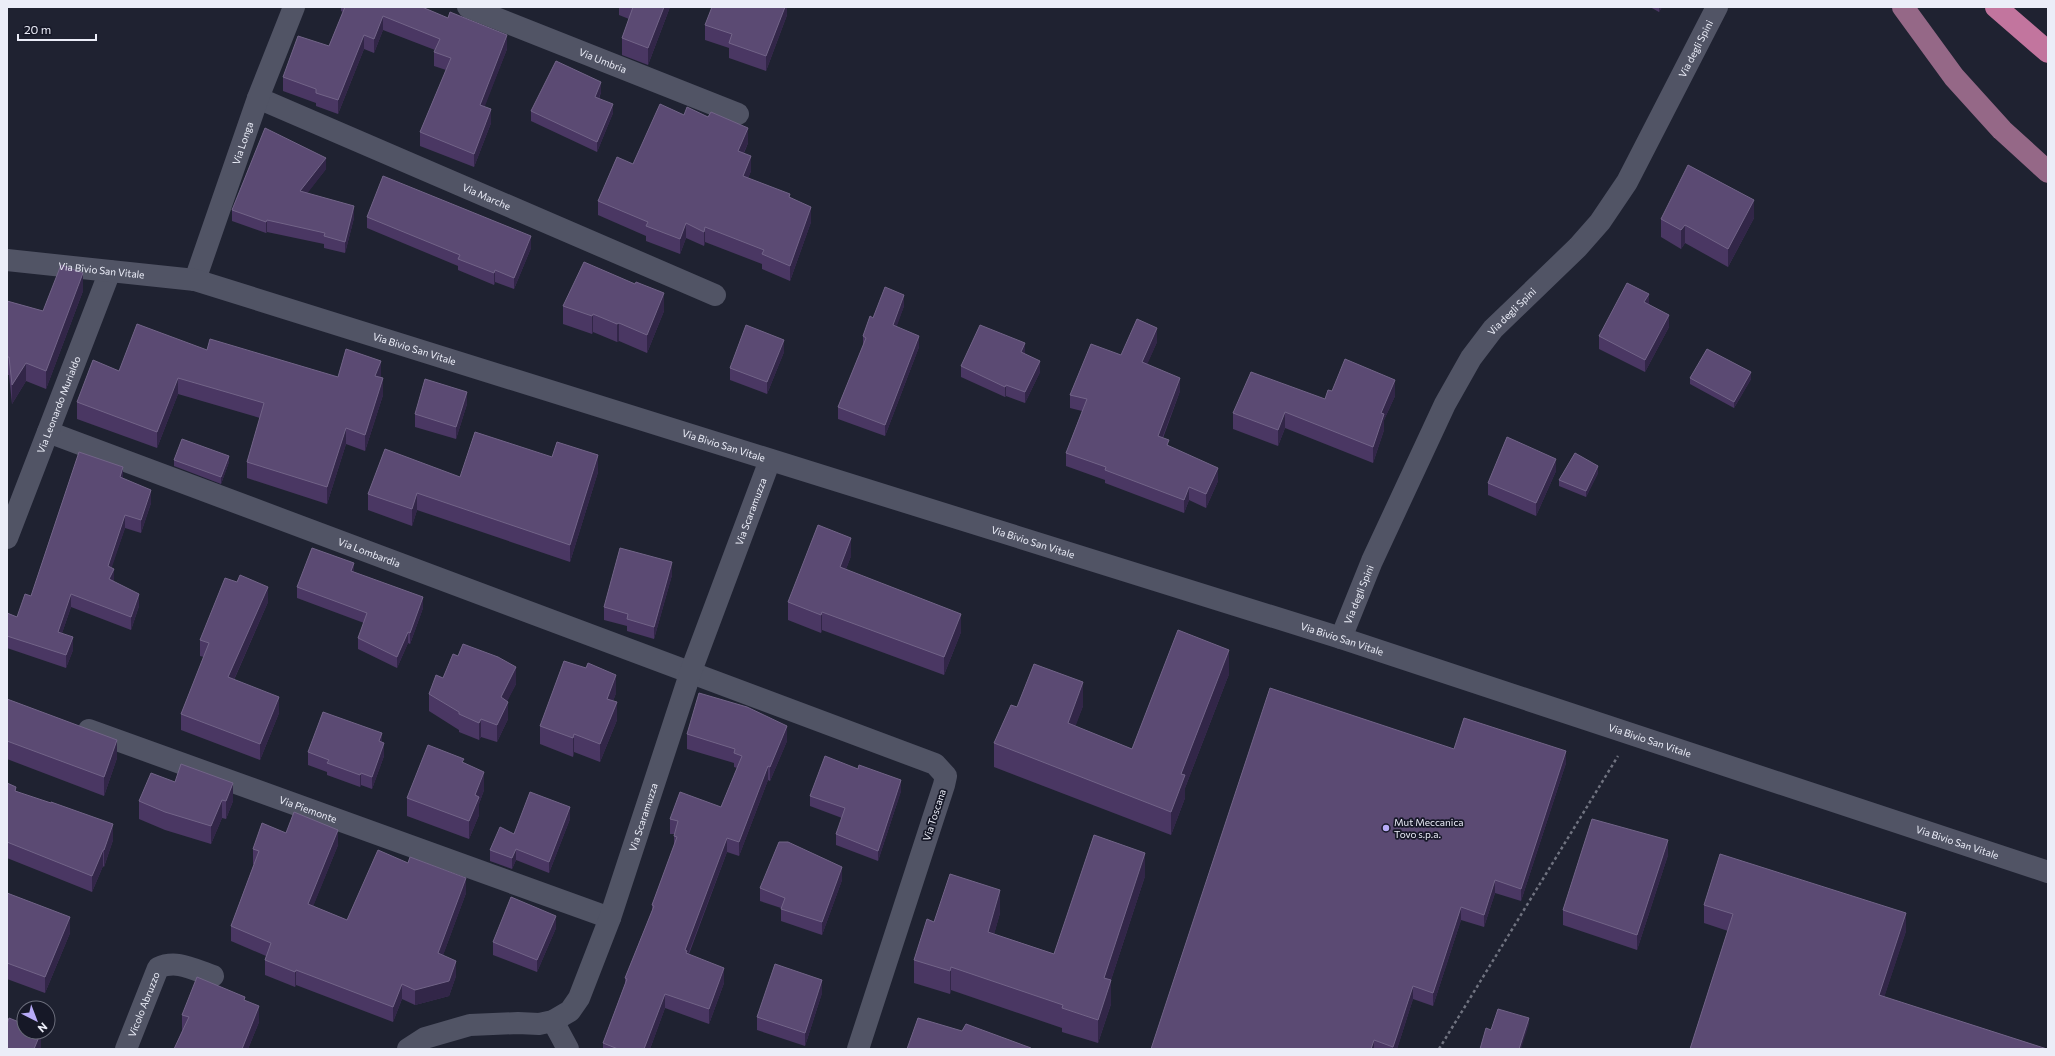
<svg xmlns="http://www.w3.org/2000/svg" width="2055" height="1056" font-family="Commissioner,sans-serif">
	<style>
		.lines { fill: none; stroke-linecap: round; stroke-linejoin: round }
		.path { stroke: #707380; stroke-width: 2.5; stroke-dasharray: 3 3; stroke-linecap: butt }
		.minor { stroke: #515465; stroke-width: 22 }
		.secondary { stroke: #515465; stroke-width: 22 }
		.primary { stroke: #956887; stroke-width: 22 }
		.motorway { stroke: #c2759e; stroke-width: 22 }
		.wall { fill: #4a3763 }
		.shaded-wall { fill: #322648 }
		.building { fill: #5b4a73; stroke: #726488 }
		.poi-dot { fill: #b8abf7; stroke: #161827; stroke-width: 1.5 }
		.labels { text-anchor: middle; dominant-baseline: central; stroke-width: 3.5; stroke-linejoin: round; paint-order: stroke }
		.street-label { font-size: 10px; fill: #ebedf8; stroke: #161827 }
		.poi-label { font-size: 10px; fill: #ebedf8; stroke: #161827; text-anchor: start }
	</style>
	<rect width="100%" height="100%" fill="#1f2231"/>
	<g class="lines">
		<path class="path" d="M1439,1049L1618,756"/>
		<g class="minor">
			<path id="s1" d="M468,7L738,114"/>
			<path id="s2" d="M258,98L715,295"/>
			<path id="s3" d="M195,280L258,98L294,7"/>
			<path id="s4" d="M48,432L935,764L946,776L944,785L858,1049"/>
			<path id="s5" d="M7,538L110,271"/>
			<path id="s6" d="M1341,638L1372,561L1445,404L1471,358L1493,329L1578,247L1600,222L1627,182L1717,7"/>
			<path id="s7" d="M89,730L610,918"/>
			<path d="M553,1021L568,1049"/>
			<path id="s8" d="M126,1049L158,968C177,959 194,970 213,976"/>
			<path id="s9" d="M408,1049L425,1038L470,1025L518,1023L539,1024L553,1021L570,1011L579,998L610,918L691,671L770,460"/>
		</g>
		<path class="secondary" id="s10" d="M7,260L195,280L1341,638L2048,872"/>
		<path class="primary" d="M1903,7L1954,77L2002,130L2048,172"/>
		<path class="motorway" d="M1996,7L2048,52"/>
	</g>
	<path class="wall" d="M341,7H422L507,49L484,107L491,123L474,167L420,146V132L446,70L434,66V52L435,50L383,30L374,53L364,49L338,114L316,106V103L283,91V77L329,46L343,12L341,11Z
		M616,7H670L648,65L622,55V38L629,19L619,15V8Z
		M787,7V15L766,71L729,58V48L705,40V25Z
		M1650,7H1662L1659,12Z
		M601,92L599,99L613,113L597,152L531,121V111Z
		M684,115L748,143L744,153L751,171L748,178L790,198L811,222L790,281L762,269V264L705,242L704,246L686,238L680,254L646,241V236L598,215V201L633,164Z
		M326,169L307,193L354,218L345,253L324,248V244L267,232L266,233L232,221V210Z
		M367,217L531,248L514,289L495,282L494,285L458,270V266L367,228Z
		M1754,218L1728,267L1685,243L1681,249L1661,237V219Z
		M83,291L46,389L26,381L12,404L9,375H7V301L43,311Z
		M1649,304L1669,327L1645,372L1599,349V336Z
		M563,306L664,311L647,353L619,341L617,342L593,332L592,334L563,324Z
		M904,306L896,327L919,347L885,436L838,419V407L863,346V336L873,318Z
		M1157,342L1147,364L1180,391L1163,438L1169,446L1218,481L1206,508L1189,500L1184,513L1105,483V480L1066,466V453L1082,411L1070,408V395L1121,355Z
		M207,350L338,377H381L383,395L365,451L346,444L327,504L247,478V462L260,418L178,394L157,448L77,419V402L119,371Z
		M784,352L767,394L730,380V368Z
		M1025,354L1040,372L1025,403L1006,396L1005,397L961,377V366Z
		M1690,378L1751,379L1734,408L1690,384Z
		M1332,391L1395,396L1384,420V430L1373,463L1285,428L1278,446L1233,429V413L1325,399Z
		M467,404L456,439L415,427V414Z
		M174,460L229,462L221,484L174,466Z
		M1556,471L1536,516L1488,495V483Z
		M598,472L570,562L417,510L412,526L368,510V494L460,477Z
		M1598,473L1586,497L1559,486V480Z
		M123,478L151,503L141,533L125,528L111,568L114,582L139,606L131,630L71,607L62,633L73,650L66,668L7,648V613L17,617L31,596Z
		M851,556L846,569L961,632L944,675L822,630L821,633L788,620V602Z
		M354,572L423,608L410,644L408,643L397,668L358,649V638L364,623L297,598V587Z
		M672,575L654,639L627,631V626L604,620V607Z
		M268,602L234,680L279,713L260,760L181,730V714L204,657L200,656V640Z
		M1229,674L1185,788V798L1171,835L994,767V743L1017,707L1083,706L1075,726L1132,749Z
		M443,678L516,684L507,701L508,719L497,742L481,737L479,740L459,732V730L429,711V694Z
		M616,693L613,701L617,720L600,762L574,752L573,757L540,744V726Z
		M7,699L117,758L104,796L7,759Z
		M687,734L787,741L770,781L768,780L739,856L727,852L689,954L724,983L709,1024L665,1008L650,1049H603V1043L625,984V978L652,911V905L674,847V834H670V819L721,807L737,768L734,767V763L687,749Z
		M382,742L384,756L372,789L361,785L360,787L327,775V772L308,765V752Z
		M1454,749L1566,763L1521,901L1495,893L1484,927L1461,920L1433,1006L1413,999L1397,1049H1151Z
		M464,763L484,790L479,804V815L469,839L407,816V798Z
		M175,782L233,801L226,819L222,818L211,844L165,830L139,819V801Z
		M7,783L16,791L113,840L104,867L103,866L92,892L7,858Z
		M901,791L878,861L836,845V834L842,818L810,806V796Z
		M570,819L549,873L516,860L512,869L490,861V850L514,834Z
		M286,833L338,845L313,906L347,920L466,893L443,955L456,976L449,996L415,1005L402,999L393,1022L296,985L295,987L265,975V960L266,956L231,941V926L254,864H253V849Z
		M1668,855L1637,950L1563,925V910Z
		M1145,876L1111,980V1004L1098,1043L1062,1032V1028L951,990L950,994L914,983V960L934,922L1000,913L994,934L1054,954Z
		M842,880L822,935L781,921V908L760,901V888Z
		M7,893L70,933L45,993L7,979Z
		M1704,905L1906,931L1884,997L1690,1049L1728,931L1704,923Z
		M556,928L537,972L493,955V942Z
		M822,993L805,1046L757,1030V1017Z
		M245,1001L259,1022L248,1049H174L182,1031V1015Z"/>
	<path class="shaded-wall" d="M664,7H670L648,65V48Z
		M785,7H787V15L766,71V56Z
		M1659,7H1662L1659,12Z
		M383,16V30L374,53V39Z
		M364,35V49L338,114V100Z
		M507,35V49L480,119V105Z
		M601,82V92L595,107V97Z
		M613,104V113L597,152V142Z
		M491,109V123L474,167V154Z
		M748,128V143L738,165V151Z
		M751,156V171L743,191V176Z
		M326,158V169L300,203V191Z
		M1754,200V218L1728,267V249Z
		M354,206V218L345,253V242Z
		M811,207V222L790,281V266Z
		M267,220V232L266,233V222Z
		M686,223V238L680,254V239Z
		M1685,225V243L1681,249V230Z
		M705,227V242L704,246V232Z
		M531,236V248L514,289V278Z
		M495,270V282L494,285V273Z
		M83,273V291L46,389V371Z
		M664,293V311L647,353V335Z
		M1649,294V306L1644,302Z
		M904,295V306L893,337V325Z
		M593,314V332L592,334V316Z
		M1669,315V327L1645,372V360Z
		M619,323V341L617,342V324Z
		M1157,328V342L1142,376V362Z
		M919,336V347L885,436V425Z
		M784,340V352L767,394V382Z
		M1025,343V354L1021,363V352Z
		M381,361V377L375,392V376Z
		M1040,361V372L1025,403V392Z
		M26,363V381L12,404V385Z
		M1751,372V379L1734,408V402Z
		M178,378V394L157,448V432Z
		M383,378V395L365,451V435Z
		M1180,378V391L1158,449V436Z
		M1395,380V396L1384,420V430L1373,463V447L1381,413Z
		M1006,385V396L1005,397V387Z
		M467,392V404L456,439V427Z
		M1285,412V428L1278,446V430Z
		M346,428V444L327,504V487Z
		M598,455V472L570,562V545Z
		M229,456V462L221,484V477Z
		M1556,459V471L1536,516V503Z
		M1598,466V473L1586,497V491Z
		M123,467V480L120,477Z
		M1218,468V481L1206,508V494Z
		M1189,487V500L1184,513V500Z
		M151,490V503L141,533V520Z
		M417,493V510L412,526V509Z
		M125,515V528L108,579V566Z
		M851,538V556L840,585V567Z
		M672,562V575L654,639V627Z
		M354,563V574L351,571Z
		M114,569V582L109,579Z
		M268,587V602L228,693V677Z
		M71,594V607L58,645V632Z
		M139,594V606L131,630V617Z
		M423,597V608L410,644V633Z
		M822,612V630L821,633V615Z
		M961,614V632L944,675V657Z
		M408,632V643L397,668V657Z
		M73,637V650L66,668V655Z
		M1229,650V674L1185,788V798L1171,835V812L1181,774Z
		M516,667V684L501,714V697Z
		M616,675V693L607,717V699Z
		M1083,682V706L1068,747V723Z
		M279,697V713L260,760V744Z
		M508,702V719L497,742V725Z
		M617,702V720L600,762V744Z
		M481,719V737L479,740V723Z
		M787,726V741L770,781V767Z
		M382,733V745L379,741Z
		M574,734V752L573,757V738Z
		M117,740V758L104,796V777Z
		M384,743V756L372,789V777Z
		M1566,751V763L1521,901V889Z
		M768,766V780L739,856V842Z
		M484,772V790L479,804V815L469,839V821L475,795Z
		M361,773V785L360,787V775Z
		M901,780V791L878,861V851Z
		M233,783V801L226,819V801Z
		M222,800V818L211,844V826Z
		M570,807V819L549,873V862Z
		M113,824V840L104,867V850Z
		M338,830V845L308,919V904Z
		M727,838V852L687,957L685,950Z
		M1668,840V855L1637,950V935Z
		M516,849V860L512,869V858Z
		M103,850V866L92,892V876Z
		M1145,853V876L1111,980V1004L1098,1043V1020L1104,978Z
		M842,867V880L822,935V922Z
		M466,878V893L438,969V953Z
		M1495,880V893L1484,927V915Z
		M1000,890V913L988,956V932Z
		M1461,907V920L1433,1006V993Z
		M1906,913V931L1879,1013V995Z
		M556,916V928L537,972V960Z
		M70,917V933L45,993V977Z
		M456,961V976L449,996L415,1005V990Z
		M951,967V990L950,994V971Z
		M724,968V983L709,1024V1009Z
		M296,970V985L295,987V972Z
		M822,980V993L805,1046V1033Z
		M402,984V999L393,1022V1007Z
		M1413,986V999L1397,1049H1393V1047Z
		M665,994V1008L650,1049H644Z
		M259,1006V1022L248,1049H242Z
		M1529,1018V1024L1521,1049H1519Z
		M41,1032V1049H34Z
		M1374,1040V1049H1371Z"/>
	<path class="building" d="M345,7H422L448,18L450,12L507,35L480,105L491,109L474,154L420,132L451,58L434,52L440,39L383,16L374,39L364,35L338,100L316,93V89L283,77L298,36L329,46Z
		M633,7H664L648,48L622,38Z
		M712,7H785L766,56L729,43L732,34L705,25Z
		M556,61L601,82L595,97L613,104L597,142L531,111Z
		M660,104L684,115L687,107L708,117L711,112L748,128L738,151L751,156L743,176L790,194L789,197L811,207L790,266L762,254L764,250L705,227L704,232L686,223L680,239L646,226L648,222L598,201L617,157L633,164Z
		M265,128L326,158L300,191L354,206L345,242L324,236L325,233L267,220L266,222L232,210Z
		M1688,165L1754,200L1728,249L1685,225L1681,230L1661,219Z
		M383,176L531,236L514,278L495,270L494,273L458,259L460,255L367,217Z
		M584,262L635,284L636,282L664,293L647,335L619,323L617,324L593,314L592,316L563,306Z
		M61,265L83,273L46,371L26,363L12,385L9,357H7V301L43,311Z
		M1627,283L1649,294L1644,302L1669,315L1645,360L1599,336Z
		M885,287L904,295L893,325L919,336L885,425L838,407L866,338L863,336L870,316L873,318Z
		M1137,319L1157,328L1142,362L1180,378L1158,436L1169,440L1167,445L1218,468L1206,494L1189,487L1184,500L1105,470L1106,467L1066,453L1087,399L1070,395L1091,344L1121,355Z
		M137,324L207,350L210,339L338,377L346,349L381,361L375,376L383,378L365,435L346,428L327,487L247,462L264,403L178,378L157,432L77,402L93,360L119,371Z
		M746,325L784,340L767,382L730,368Z
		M980,325L1025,343L1021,352L1040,361L1025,392L1006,385L1005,387L961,366Z
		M1707,349L1751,372L1734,402L1690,378Z
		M1345,359L1395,380L1381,413L1384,414L1373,447L1285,412L1278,430L1233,413L1251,372L1325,399L1328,390L1332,391Z
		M425,379L467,392L456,427L415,414Z
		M475,432L552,457L557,442L598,455L570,545L417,493L412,509L368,494L385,449L460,477Z
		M1507,437L1556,459L1536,503L1488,483Z
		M182,439L229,456L221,477L174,460Z
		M79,452L123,467L120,477L151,490L141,520L125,515L108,566L114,569L109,579L139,594L131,617L71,594L58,632L73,637L66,655L7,636V613L17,617L25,594L31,596Z
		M1575,453L1598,466L1586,491L1559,480Z
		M818,525L851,538L840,567L961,614L944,657L822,612L821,615L788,602Z
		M312,548L354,563L351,571L423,597L410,633L408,632L397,657L358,638L367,613L297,587Z
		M620,548L672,562L654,627L627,619L628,614L604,607Z
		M240,575L268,587L228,677L279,697L260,744L181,714L209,643L200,640L225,578L237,582Z
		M1178,630L1229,650L1181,774L1185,775L1171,812L994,743L1011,705L1017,707L1034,664L1083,682L1068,723L1132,749Z
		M463,644L498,657L516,667L501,697L508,702L497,725L481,719L479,723L459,714V712L429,694L436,675L443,678L453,654L458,656Z
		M564,661L586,668L588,663L616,675L607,699L617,702L600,744L574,734L573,738L540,726Z
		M1270,688L1454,749L1464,718L1566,751L1521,889L1495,880L1484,915L1461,907L1433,993L1413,986L1393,1047L1374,1040L1371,1049H1151Z
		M699,693L747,707L787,726L770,767L768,766L739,842L727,838L685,950L687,951L686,953L724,968L709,1009L665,994L644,1049H618L603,1043L627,979L625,978L654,906L652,905L677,837L674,836L678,821L670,819L680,792L721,807L742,756L734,753L735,749L687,734Z
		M7,699L117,740L104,777L7,741Z
		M323,712L382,733L379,741L384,743L372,777L361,773L360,775L327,763L329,760L308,752Z
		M428,745L464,759L462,762L484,772L475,795L479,797L469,821L407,798Z
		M825,756L858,769L859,765L901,780L878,851L836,834L845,808L810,796Z
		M181,764L233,783L226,801L222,800L211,826L165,812L139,801L151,773L175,782Z
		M7,783L16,787L15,791L51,803V802L113,824L104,850H103L92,876L7,842Z
		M530,792L570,807L549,862L516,849L512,858L490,850L500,827L514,834Z
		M294,812L338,830L308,904L347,920L378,850L408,863L410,857L466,878L438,953L456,961L449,981L415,990L402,984L393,1007L296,970L295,972L265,960L271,943L231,926L259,851L253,849L262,823L286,833Z
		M1592,819L1668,840L1637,935L1563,910Z
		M1094,835L1145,853L1104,978L1111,980L1098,1020L1062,1008L1063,1005L951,967L950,971L914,960L927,919L934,922L950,874L1000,890L988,932L1054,954Z
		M779,842H788L842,867L822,922L781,909L785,898L760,888Z
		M1720,854L1906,913L1879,995L2047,1049H1690L1733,914L1704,905Z
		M7,893L70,917L45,977L7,963Z
		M511,897L556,916L537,960L493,942Z
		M775,964L822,980L805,1033L757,1017Z
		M197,977L245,997L244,1000L259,1006L242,1049H174L189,1017L182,1015Z
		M1498,1009L1529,1018L1519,1049H1480L1486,1028L1491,1030Z
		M9,1018L24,1024V1032H41L34,1049H7V1024Z
		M918,1018L962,1031L966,1024L1031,1048V1049H907Z"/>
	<circle class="poi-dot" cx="1386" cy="828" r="4"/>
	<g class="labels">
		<g class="street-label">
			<text stroke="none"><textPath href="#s6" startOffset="695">Via degli Spini</textPath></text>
			<text stroke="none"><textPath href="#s1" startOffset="145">Via Umbria</textPath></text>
			<text stroke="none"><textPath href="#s3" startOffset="145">Via Longa</textPath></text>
			<text stroke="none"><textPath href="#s2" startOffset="249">Via Marche</textPath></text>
			<text stroke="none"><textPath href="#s10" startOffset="95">Via Bivio San Vitale</textPath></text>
			<text stroke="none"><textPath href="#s6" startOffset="371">Via degli Spini</textPath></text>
			<text stroke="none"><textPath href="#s10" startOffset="419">Via Bivio San Vitale</textPath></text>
			<text stroke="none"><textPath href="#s5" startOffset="143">Via Leonardo Murialdo</textPath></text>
			<text stroke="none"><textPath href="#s10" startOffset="743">Via Bivio San Vitale</textPath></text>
			<text stroke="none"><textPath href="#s9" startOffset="702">Via Scaramuzza</textPath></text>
			<text stroke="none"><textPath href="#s10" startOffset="1067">Via Bivio San Vitale</textPath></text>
			<text stroke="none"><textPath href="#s4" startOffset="343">Via Lombardia</textPath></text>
			<text stroke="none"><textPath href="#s6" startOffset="47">Via degli Spini</textPath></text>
			<text stroke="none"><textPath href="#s10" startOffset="1391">Via Bivio San Vitale</textPath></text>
			<text stroke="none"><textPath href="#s10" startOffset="1715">Via Bivio San Vitale</textPath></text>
			<text stroke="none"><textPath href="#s7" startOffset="233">Via Piemonte</textPath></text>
			<text transform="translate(934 815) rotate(-72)">Via Toscana</text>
			<text stroke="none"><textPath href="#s9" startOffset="378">Via Scaramuzza</textPath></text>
			<text stroke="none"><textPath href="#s10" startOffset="2039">Via Bivio San Vitale</textPath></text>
			<text stroke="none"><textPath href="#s8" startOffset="48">Vicolo Abruzzo</textPath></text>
		</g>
		<g class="poi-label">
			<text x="1394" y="822">Mut Meccanica<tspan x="1394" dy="12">Tovo s.p.a.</tspan></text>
		</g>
	</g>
	<rect width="2055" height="1056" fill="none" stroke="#ebedf8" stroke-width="16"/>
	<g transform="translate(36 1020) rotate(138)"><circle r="19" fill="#161827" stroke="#6b6d7b"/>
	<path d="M0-3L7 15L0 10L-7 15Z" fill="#b8abf7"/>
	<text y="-6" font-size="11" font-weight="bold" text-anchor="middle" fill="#ebedf8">N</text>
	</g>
	<path d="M18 34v6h78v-6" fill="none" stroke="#ebedf8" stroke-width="2"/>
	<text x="24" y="34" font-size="12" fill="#ebedf8" stroke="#161827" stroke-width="3" paint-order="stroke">20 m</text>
</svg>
